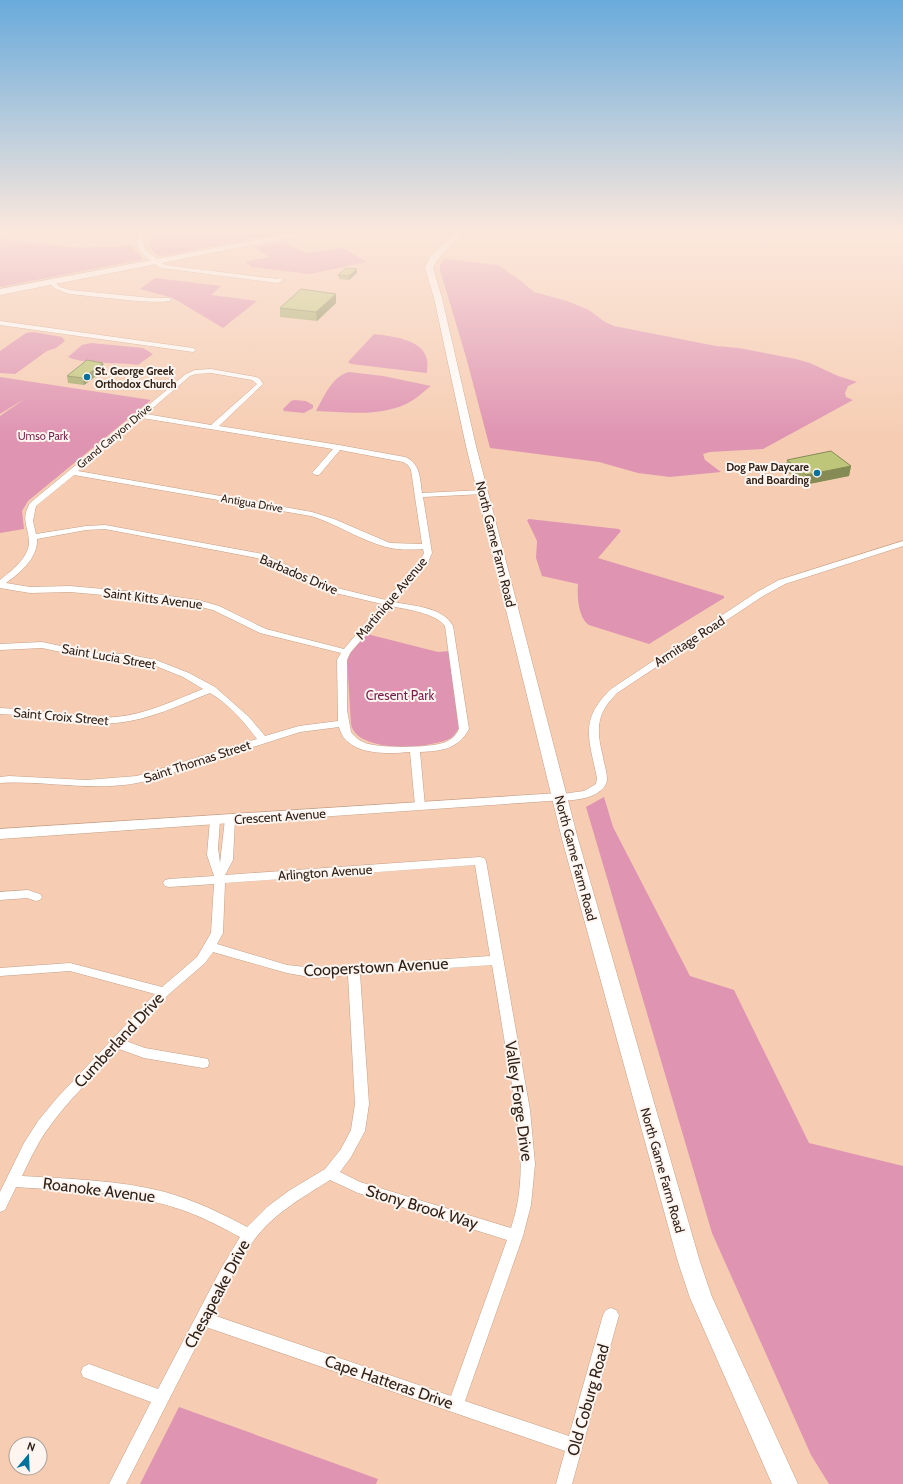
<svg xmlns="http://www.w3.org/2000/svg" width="903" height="1484" font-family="Cabin,sans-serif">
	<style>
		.green { fill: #df94b2 }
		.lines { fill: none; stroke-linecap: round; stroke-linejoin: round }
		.minor-casing { stroke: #c7a087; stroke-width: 1 }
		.tertiary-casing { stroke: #c7a087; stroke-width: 1 }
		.secondary-casing { stroke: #c7a087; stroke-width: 1 }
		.minor { fill: #fff; fill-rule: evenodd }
		.tertiary { fill: #fff; fill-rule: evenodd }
		.secondary { fill: #fff; fill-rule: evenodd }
		.wall { fill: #a3ab68 }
		.shaded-wall { fill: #858b55 }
		.building { fill: #bec779; stroke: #858b55 }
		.poi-dot { fill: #04719d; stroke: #fef5f0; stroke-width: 1.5 }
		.labels { text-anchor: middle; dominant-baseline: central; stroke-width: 4; stroke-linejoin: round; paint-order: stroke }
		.far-poi-label { font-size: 11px; font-weight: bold; fill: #312218; stroke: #fef5f0; text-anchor: start }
		.far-park-label { font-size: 11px; fill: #7a1f4c; stroke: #fef5f0 }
		.far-street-label { font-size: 11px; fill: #312218; stroke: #fef5f0 }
		.street-label { font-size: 13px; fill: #312218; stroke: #fef5f0 }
		.park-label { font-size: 13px; fill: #7a1f4c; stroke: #fef5f0 }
		.near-street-label { font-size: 16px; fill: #312218; stroke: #fef5f0 }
	</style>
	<rect width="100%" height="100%" fill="#f6cdb3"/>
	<path class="green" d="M153,229H301L162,256C149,254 147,238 153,229Z
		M0,239L81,248L130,245L142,258L140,260L0,287Z
		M285,241L305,253L343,248L367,262L310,274L252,267L245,262L269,257L254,247Z
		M445,259L498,265L521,281L534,292L567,301L589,310L605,322L614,326L716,346L739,348L796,359L810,363L838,376L857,382L848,386L845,393L846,397L853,400L763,449L710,452L703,454L705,460L721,472L670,477L638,473L599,462L490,448L466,357L440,270V265Z
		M155,278L221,286L211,295L257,301L223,328L173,298L140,289Z
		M33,332L62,337L65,341L56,348L47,351L15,374L0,373V351L26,333Z
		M374,334C390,336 424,339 427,360C428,364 427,369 427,373L351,364L348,362Z
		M91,343L143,348L153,354L138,365C118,362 86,365 68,357L82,345Z
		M349,372L383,376L431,386C423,392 415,400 406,404C378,417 345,412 316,411C324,397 332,376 349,372Z
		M0,377L151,400L28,501L22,511L24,529L0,533V416L26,398L0,414Z
		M294,400L306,401L313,405V408L304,413L284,411L283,409L291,401Z
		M529,519L619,529L621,531L598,558L724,596V598L649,644L589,625C578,618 577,595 578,584L542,576L536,558L537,541L527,520Z
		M367,634L438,652L449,651L460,725C458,730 455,735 451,738C432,749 356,754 351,724L347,660L351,652Z
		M604,797L613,827L690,976L734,990L809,1143L903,1166V1484H829L811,1455L712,1233L586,807Z
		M179,1407L378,1479L376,1484H140Z"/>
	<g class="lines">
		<defs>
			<path id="minor" d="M141,229H146L142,241L146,250L165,265L277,279L280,278L283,280L278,283L161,268C146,258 130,248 141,229Z
				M49,281H53L60,287L70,290L152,298H169L172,300C163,306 85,295 69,294L56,289L49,283Z
				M0,321L193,348L196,350L193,352L0,325Z
				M211,369L256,377L260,379L263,384L219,426L339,445L405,457C420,463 420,478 422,493L483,490L487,492L483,494L423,497L432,553L428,562L394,602C413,606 443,607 453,626L469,729C458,749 442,751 420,752L425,806L424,808H416L415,806L410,752C387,754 346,756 339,727L300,732L150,780C99,794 51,780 0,783V777L9,776L86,780L137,776L257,739C244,722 229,704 210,693C180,705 149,720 116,723C78,727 39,715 0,714V708C39,709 77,720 116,717C147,714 175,700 203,689L183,677L151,664L126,660L94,659L42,648L0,650V644L42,642L94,653L126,654L156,660L189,673L215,687L249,717L265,736L299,726L338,721L337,660L341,653L260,633L213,610L197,606L148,599L70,592L30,593L0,588V580C11,571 28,559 29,543C29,527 20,520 30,503L186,374L195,370ZM211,373L252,380L257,384L211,425L146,414L190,376L196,374ZM142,418L333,449L312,473L316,475H319L340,450L403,462L408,465L411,470L422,544L390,543L334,519L312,512L78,471ZM74,475L311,516C337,524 360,540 386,547C398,550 411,550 423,549L424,553L421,559L386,600L333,587L263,554L252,552L105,525L86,526L36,534L33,521L36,506ZM105,529L257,558L327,591L382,604L344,649L266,629L219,606L198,600L148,593L70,586L30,587L6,583C20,573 38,558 37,539L86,530ZM390,606C405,609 436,613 445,626L459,729C456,735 452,739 446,742C432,748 377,749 363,742C358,740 354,736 351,732L347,710V660L350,653Z
				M903,541V546L785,584L763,596L617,693C596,714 596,729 603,757C604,764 607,772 607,779C606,798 570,803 555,799L554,797L555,795L584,791L596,784L597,778C589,739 579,720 611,689L757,592L779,580Z
				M230,815L234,817L235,819L233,860L225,875L480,857L484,858L486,861L530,1110L535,1164L531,1205L523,1236L465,1401L569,1436L603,1315L606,1310L611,1308L616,1310L619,1315L572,1484H556L565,1451L206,1327L126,1484H109L151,1402L83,1377L81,1372L83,1367L89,1364L158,1389L222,1267L240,1237C219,1226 199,1215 176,1208C125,1191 70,1191 16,1187L5,1210L0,1212V1192L24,1143L38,1121L57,1098L155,994L70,971L0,976V968L70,963L162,987L197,957L211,933L214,884L169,887L165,886L163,883L165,880L169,879L214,876L207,855L210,820L211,818H219L220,820L218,848L220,863L225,819L226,817ZM475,865L490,956L315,968L287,965L217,944L223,933L225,883ZM213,952L287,973L315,978L348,975L355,1104L351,1130L341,1149L325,1169L290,1190L267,1207L247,1227C221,1213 194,1200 165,1192C119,1180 70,1179 22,1176C30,1160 37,1144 47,1130C68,1100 95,1075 119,1049L144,1058L203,1068L208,1067L209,1063L208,1059L203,1058L145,1048L126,1041L168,995L205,963ZM492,965C498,999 503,1033 509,1067C518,1120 529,1176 511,1228L360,1182L340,1172L351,1157L365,1131L369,1104L360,974ZM330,1180L358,1193L507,1240L451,1396L213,1315C225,1290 237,1263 254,1240C273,1214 303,1197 330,1180Z
				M28,890L40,894L42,897L40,900L36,901L27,898L0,900V892Z"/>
			<path id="tertiary" d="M559,793L564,794L566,797L564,800L0,839V829Z"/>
			<path id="secondary" d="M313,229H327L323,231L0,295V289Z
				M460,229H468L437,260L433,268L442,298L476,446L578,839L700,1262L712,1297L798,1484H772L690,1298L678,1262L562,839L466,446L434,298L425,268L430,257Z"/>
		</defs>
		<use href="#minor" class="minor-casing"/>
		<use href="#tertiary" class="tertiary-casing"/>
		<use href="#secondary" class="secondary-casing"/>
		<use href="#minor" class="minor"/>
		<use href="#tertiary" class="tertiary"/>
		<use href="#secondary" class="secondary"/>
	</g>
	<path class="wall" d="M357,269V273L349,280L339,279L338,275Z
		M336,294V303L317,321L280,317V308Z
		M103,363L104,370L84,385L68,383L67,376Z
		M787,460L851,466L849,476L804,485L785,470Z"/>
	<path class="shaded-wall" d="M357,269V273L349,280V276Z
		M336,294V303L317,321L316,312Z
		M103,363L104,370L84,385L83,378Z
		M851,466L849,476L804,485L806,475Z"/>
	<path class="building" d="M346,268L357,269L349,276L338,275Z
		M301,289L336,294L316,312L280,308Z
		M87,360L103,363L83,378L67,376Z
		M831,451L851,466L806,475L787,460Z"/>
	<linearGradient id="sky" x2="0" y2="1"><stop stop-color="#69abdb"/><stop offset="0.53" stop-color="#fbe8dd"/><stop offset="1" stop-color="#fbe8dd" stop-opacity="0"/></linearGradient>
	<rect width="903" height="436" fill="url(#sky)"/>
	<g class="poi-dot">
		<circle cx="87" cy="377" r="4"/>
		<circle cx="817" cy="473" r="4"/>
	</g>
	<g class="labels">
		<g class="far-poi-label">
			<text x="95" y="371">St. George Greek<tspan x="95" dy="13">Orthodox Church</tspan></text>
			<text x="809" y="467" text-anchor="end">Dog Paw Daycare<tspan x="809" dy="13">and Boarding</tspan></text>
		</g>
		<g class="far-park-label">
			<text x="43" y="436">Umso Park</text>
		</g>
		<g class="far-street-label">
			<text transform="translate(114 436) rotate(-40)">Grand Canyon Drive</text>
			<text transform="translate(252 503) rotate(10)">Antigua Drive</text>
		</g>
		<g class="street-label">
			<text transform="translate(496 544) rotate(76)">North Game Farm Road</text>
			<text transform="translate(299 574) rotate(23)">Barbados Drive</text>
			<text transform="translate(153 598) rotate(7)">Saint Kitts Avenue</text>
			<text transform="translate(391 598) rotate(-50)">Martinique Avenue</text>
			<text transform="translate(689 641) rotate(-33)">Armitage Road</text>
			<text transform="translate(109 656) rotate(10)">Saint Lucia Street</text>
			<text transform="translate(61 716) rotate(5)">Saint Croix Street</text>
			<text transform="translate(197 761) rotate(-18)">Saint Thomas Street</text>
			<text transform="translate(280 816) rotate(-4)">Crescent Avenue</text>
			<text transform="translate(576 858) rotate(75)">North Game Farm Road</text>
			<text transform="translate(325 872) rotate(-4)">Arlington Avenue</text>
			<text transform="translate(663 1170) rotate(74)">North Game Farm Road</text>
		</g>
		<g class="park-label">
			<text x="400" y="695">Cresent Park</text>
		</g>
		<g class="near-street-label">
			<text transform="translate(376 967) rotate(-3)">Cooperstown Avenue</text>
			<text transform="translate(119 1040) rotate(-47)">Cumberland Drive</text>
			<text transform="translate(519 1101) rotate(82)">Valley Forge Drive</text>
			<text transform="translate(99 1190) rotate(7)">Roanoke Avenue</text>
			<text transform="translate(422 1207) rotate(17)">Stony Brook Way</text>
			<text transform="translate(217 1294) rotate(-62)">Chesapeake Drive</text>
			<text transform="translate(389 1382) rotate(19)">Cape Hatteras Drive</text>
			<text transform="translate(588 1400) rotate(-74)">Old Coburg Road</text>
		</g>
	</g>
	<g transform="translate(28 1456) rotate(19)"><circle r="19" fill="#fef5f0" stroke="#aca19a"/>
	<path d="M0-3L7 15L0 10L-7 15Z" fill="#04719d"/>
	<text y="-6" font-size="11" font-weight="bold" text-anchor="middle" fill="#312218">N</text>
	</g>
</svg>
